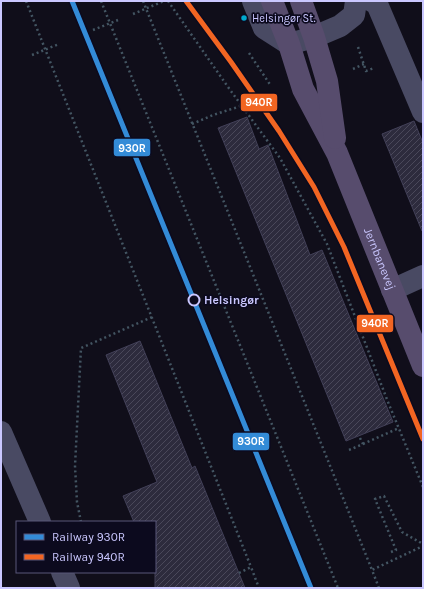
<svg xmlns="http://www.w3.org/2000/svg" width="424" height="589" font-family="Karla,sans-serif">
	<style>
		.building { fill: url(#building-hatch); stroke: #424058 }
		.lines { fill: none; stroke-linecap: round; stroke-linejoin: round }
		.path { stroke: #435562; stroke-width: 2.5; stroke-dasharray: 2 3; stroke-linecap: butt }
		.minor { stroke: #494a63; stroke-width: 22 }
		.major { stroke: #574c6d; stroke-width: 22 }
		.rail-1-casing { stroke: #0c0a1e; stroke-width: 8 }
		.rail-2-casing { stroke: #0c0a1e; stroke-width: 8 }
		.rail-1 { stroke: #338bd7; stroke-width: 5 }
		.rail-2 { stroke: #f26522; stroke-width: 5 }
		.bus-dot { fill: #00a9ce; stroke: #0c0a1e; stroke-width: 1.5 }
		.stop-dot { fill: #0c0a1e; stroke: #cac7ff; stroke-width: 2 }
		.labels { text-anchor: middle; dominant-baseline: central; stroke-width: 3.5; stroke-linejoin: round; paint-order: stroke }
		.bus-label { font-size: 11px; fill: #cac7ff; stroke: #0c0a1e; text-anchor: start }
		.street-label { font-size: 12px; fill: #cac7ff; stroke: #0c0a1e }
		.stop-label { font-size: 12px; font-weight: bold; fill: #cac7ff; stroke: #0c0a1e; text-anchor: start }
		.line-badge { stroke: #0c0a1e; stroke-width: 1.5 }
		.badge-label { font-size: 11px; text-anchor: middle; font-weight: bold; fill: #fff }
	</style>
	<defs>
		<pattern id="building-hatch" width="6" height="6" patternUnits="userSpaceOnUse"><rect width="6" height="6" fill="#2d2b3d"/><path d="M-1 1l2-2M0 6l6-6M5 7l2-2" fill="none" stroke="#4a485a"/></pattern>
	</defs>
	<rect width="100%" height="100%" fill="#100e1a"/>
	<path class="building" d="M247,117L259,149L268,145L310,255L322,250L393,422L346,441L218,128Z
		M414,121L423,143V231H422L382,134Z
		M140,341L192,468L195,466L245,588H155V522H134L123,496L157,482L106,355Z"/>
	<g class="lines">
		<path class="path" d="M26,1L251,567
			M101,1L338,588
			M143,1L372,570
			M168,1L228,87L280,158L327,244L388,402L423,487
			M133,14L164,1
			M93,30L118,20
			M358,47L366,71L374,68
			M249,53L271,86
			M32,55L59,44
			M353,69L364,64
			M192,124L213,115L241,106
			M363,444L399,428
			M349,450L363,444L359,436
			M81,522L77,502L75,466L81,348L152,317
			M391,552L396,550L375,499L384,496L402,532L423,544
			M239,573L251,567L259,588
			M379,588L372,570L423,546"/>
		<path class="minor" d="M253,1L264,28L289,44L314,37L340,26L354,15L356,1
			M372,1L377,4L423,112
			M392,290L423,276
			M1,432L40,522
			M62,572L69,588"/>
		<g class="major">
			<path id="s1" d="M272,1L289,44L303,89L337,153L423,366"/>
			<path d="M301,1L314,37L327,81L335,138"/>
		</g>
		<defs>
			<path id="rail-1" d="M72,1L311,588"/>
			<path id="rail-2" d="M186,1L231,62L279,131L314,187L344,247L423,439"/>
		</defs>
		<use href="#rail-1" class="rail-1-casing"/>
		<use href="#rail-2" class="rail-2-casing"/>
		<use href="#rail-1" class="rail-1"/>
		<use href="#rail-2" class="rail-2"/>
	</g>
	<circle class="bus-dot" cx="244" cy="18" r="3.5"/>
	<circle class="stop-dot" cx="194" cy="300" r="5.5"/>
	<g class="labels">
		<g class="bus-label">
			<text x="252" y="18">Helsingør St.</text>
		</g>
		<g class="street-label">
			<text stroke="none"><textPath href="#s1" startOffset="280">Jernbanevej</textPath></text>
		</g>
		<g class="stop-label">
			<text x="204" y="300">Helsingør</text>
		</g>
	</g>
	<g class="line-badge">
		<rect x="240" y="93" width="38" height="19" rx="4" fill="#f26522"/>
		<rect x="113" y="138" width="38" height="19" rx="4" fill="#338bd7"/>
		<rect x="356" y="314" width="38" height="19" rx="4" fill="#f26522"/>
		<rect x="232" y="432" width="38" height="19" rx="4" fill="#338bd7"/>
	</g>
	<g class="badge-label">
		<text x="259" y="106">940R</text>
		<text x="132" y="152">930R</text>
		<text x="375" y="327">940R</text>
		<text x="251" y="445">930R</text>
	</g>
	<rect width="424" height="589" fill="none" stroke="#cac7ff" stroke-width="4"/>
	<rect x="16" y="521" width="140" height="52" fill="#0c0a1e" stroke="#585678"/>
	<rect x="24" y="534" width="20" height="6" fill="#338bd7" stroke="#585678"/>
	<text x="52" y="541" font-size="12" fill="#cac7ff">Railway 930R</text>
	<rect x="24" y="554" width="20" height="6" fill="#f26522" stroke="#585678"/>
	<text x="52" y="561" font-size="12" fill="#cac7ff">Railway 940R</text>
</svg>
